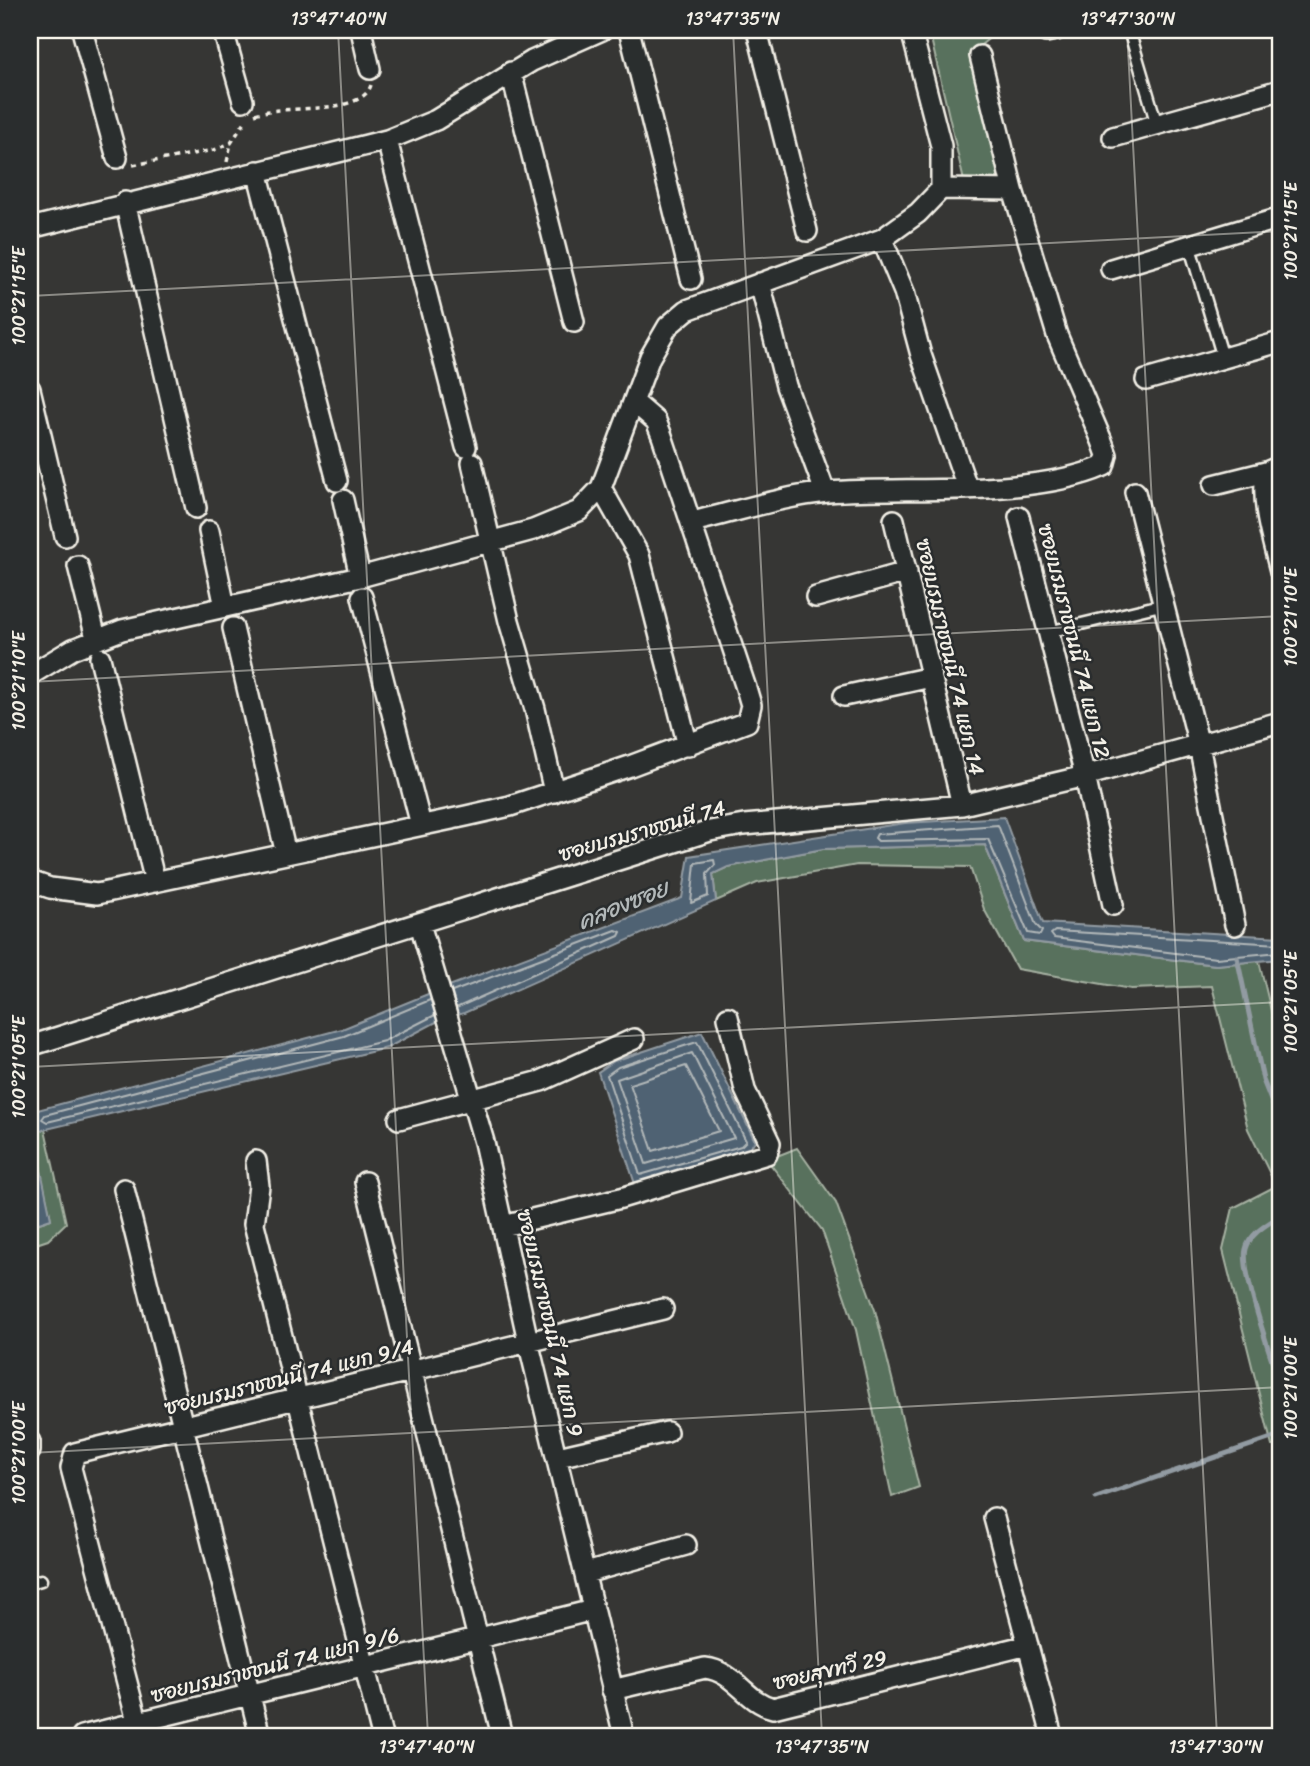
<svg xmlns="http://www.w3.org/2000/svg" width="1310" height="1766" font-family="Sriracha,'Playpen Sans Thai',sans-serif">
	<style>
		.green { fill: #59715d; stroke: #a6b1a2; stroke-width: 2 }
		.water { fill: #506273; stroke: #929ba2; stroke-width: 2 }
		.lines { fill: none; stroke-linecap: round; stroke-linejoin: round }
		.shore { stroke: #b2b8b9; stroke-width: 2 }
		.stream { stroke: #929ba2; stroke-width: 5 }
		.lane-casing { stroke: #f4f1e8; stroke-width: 15 }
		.street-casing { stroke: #f4f1e8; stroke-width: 24 }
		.path { stroke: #f4f1e8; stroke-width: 3.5; stroke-dasharray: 5 5; stroke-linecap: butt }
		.lane { stroke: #2a2d2e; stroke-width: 10 }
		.street { stroke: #2a2d2e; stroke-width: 19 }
		.ticks { fill: none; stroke: #f4f1e8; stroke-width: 2; stroke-opacity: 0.45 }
		.labels { text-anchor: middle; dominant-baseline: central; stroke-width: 5; stroke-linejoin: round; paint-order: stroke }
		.street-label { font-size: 21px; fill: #f4f1e8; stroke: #2a2d2e }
		.water-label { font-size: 23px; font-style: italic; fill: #b2b8b9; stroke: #2a2d2e }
		.neatline { fill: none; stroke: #f4f1e8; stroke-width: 2.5 }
		.ticks-label { font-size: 18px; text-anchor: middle; fill: #f4f1e8 }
	</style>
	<rect width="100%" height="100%" fill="#363634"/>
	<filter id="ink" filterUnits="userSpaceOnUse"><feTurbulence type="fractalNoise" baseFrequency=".0143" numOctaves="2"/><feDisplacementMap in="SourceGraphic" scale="14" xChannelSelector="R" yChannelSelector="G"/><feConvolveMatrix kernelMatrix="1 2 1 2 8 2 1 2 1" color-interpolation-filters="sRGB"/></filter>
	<g filter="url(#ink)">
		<path class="green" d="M929,30H999L969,55L1002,173L992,181H964Z
			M985,845L1024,941L1216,965L1259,961L1280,1048V1446H1272L1223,1250L1233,1208L1276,1186L1248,1129L1212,986L1131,989L1017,969L984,909L970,867L857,865L757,883L716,901L713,874L728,867L823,849Z
			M45,1129L66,1223L48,1240L30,1246V1226L51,1219L36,1152L30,1153V1133Z
			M797,1148L836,1203L875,1310L919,1487L892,1497L856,1330L822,1230L767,1160Z"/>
		<path class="water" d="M1004,817L1043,923L1280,937V959L1216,965L1024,941L985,845L823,849L728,867L713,874L716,901L464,1013L440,1020L387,1048L30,1133V1112L342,1029L428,994L682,898L689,856L905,823Z
			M702,1032L755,1141L747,1152L635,1184L598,1072L614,1061Z
			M37,1151L51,1219L30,1226V1153Z"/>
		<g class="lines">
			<path class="shore" d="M998,825L1036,925L1042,931L1040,935L1028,933L988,839L878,841L875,838L877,834Z
				M714,860L715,865L707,874L708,896L691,903L695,863Z
				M1280,944L1055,931L1051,934L1054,938L1216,958L1280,952
				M452,992L616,930L621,932L619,936L456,1008
				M430,1000L344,1036L45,1115L42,1119L47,1122L384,1041L435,1015
				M697,1042L746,1141L741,1146L640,1175L607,1075L618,1067Z
				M692,1053L734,1138L646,1164L617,1079Z
				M686,1066L719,1131L653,1151L630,1084Z"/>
			<path class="stream" d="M1237,957L1263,1080L1280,1123
				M1280,1216C1268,1224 1250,1233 1246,1249C1240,1271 1273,1360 1280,1386
				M1096,1498L1280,1435"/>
			<defs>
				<path id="lane" d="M1129,30L1157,125
					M1189,244L1223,358
					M1048,632L1165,604
					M30,1583L41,1580"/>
				<path id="street" d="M82,30L117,158
					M223,30L243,101
					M361,30L370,69
					M629,30L691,279
					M757,30L807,231
					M1046,32L1056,30
					M511,72L574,322
					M1113,137L1280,90
					M387,140L466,447
					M257,171L337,481
					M941,189L1013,190
					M125,202L196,508
					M30,228L387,140L436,120L532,61L602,30
					M882,239L904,292L921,355L967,487
					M1111,269L1280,218
					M760,283L786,386L825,492
					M1146,380L1280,342
					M30,389L65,536
					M472,463L509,621L535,709L554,792
					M1280,466L1266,472C1261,506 1272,538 1280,571
					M1214,485L1266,472
					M601,488L639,555L688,746
					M1135,492L1199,745L1235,925
					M343,500L360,577
					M1019,517L1085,776L1113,905
					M894,520L962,805
					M692,522C736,512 783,496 828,492C908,486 1031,498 1104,466L1107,455L1102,441L1057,335L1013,190L980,56
					M209,531L225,607
					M78,566L96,638
					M362,597L421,825
					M816,597L907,572
					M233,628L286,854
					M100,658L155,882
					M30,675L73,649L122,630L360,577L533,530L579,511L601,488L650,357L668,326L687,310L882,239L918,213L941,189V146L911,30
					M844,696L931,677
					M30,881L50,888L97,894L466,816L510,806L630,766L747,722L751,705L746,688L662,436L656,421L635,403
					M420,924L484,1142L528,1341L624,1736
					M30,1046L710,831L744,825L962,805L1085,776L1280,722
					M399,1119L541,1081L634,1039
					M256,1161L259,1186L254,1224L382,1736
					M365,1182L502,1736
					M124,1189L260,1736
					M503,1226L621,1198L767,1154L770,1143L745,1090L728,1017
					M30,1442V1451
					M558,1457L667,1432
					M994,1518L1052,1736
					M586,1573L686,1545
					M612,1690L705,1668C735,1671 746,1702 773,1708L1028,1645
					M82,1736L593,1610
					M141,1736L71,1468L75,1453L663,1309"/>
			</defs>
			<use href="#lane" class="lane-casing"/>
			<use href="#street" class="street-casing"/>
			<path class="path" d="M255,114C284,104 361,117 371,85
				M227,162L231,143
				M133,165L214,150L231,143L246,120"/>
			<use href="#lane" class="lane"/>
			<use href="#street" class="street"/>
		</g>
	</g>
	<path class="ticks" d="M338,30L428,1736M733,30L822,1736M1127,30L1217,1736M30,296L1280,231M30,682L1280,616M30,1067L1280,1002M30,1453L1280,1387M30,1666L33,1736"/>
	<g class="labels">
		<g class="street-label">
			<text transform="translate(1074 641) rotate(76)">ซอยบรมราชชนนี 74 แยก 12</text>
			<text transform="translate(950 657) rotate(77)">ซอยบรมราชชนนี 74 แยก 14</text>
			<text transform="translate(642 831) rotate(-16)">ซอยบรมราชชนนี 74</text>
			<text transform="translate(550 1323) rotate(77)">ซอยบรมราชชนนี 74 แยก 9</text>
			<text transform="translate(289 1377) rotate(-14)">ซอยบรมราชชนนี 74 แยก 9/4</text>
			<text transform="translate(275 1665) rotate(-14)">ซอยบรมราชชนนี 74 แยก 9/6</text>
			<text transform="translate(830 1670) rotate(-13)">ซอยสุขทวี 29</text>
		</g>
		<g class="water-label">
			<text transform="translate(623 905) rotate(-22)">คลองซอย</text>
		</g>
	</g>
	<rect width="1310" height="1766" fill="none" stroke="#2a2d2e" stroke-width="77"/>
	<rect x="38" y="38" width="1234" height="1690" class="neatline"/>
	<g class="ticks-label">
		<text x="339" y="25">13°47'40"N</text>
		<text x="733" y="25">13°47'35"N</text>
		<text x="1128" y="25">13°47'30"N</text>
		<text transform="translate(1291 231) rotate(-90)" y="6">100°21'15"E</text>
		<text transform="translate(19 296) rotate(-90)" y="6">100°21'15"E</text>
		<text transform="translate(1291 617) rotate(-90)" y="6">100°21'10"E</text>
		<text transform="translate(19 681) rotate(-90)" y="6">100°21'10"E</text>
		<text transform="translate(1291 1002) rotate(-90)" y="6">100°21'05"E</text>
		<text transform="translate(19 1067) rotate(-90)" y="6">100°21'05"E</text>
		<text transform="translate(1291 1388) rotate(-90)" y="6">100°21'00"E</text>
		<text transform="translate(19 1453) rotate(-90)" y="6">100°21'00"E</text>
		<text x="427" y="1753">13°47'40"N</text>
		<text x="822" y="1753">13°47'35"N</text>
		<text x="1216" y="1753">13°47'30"N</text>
	</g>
</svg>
